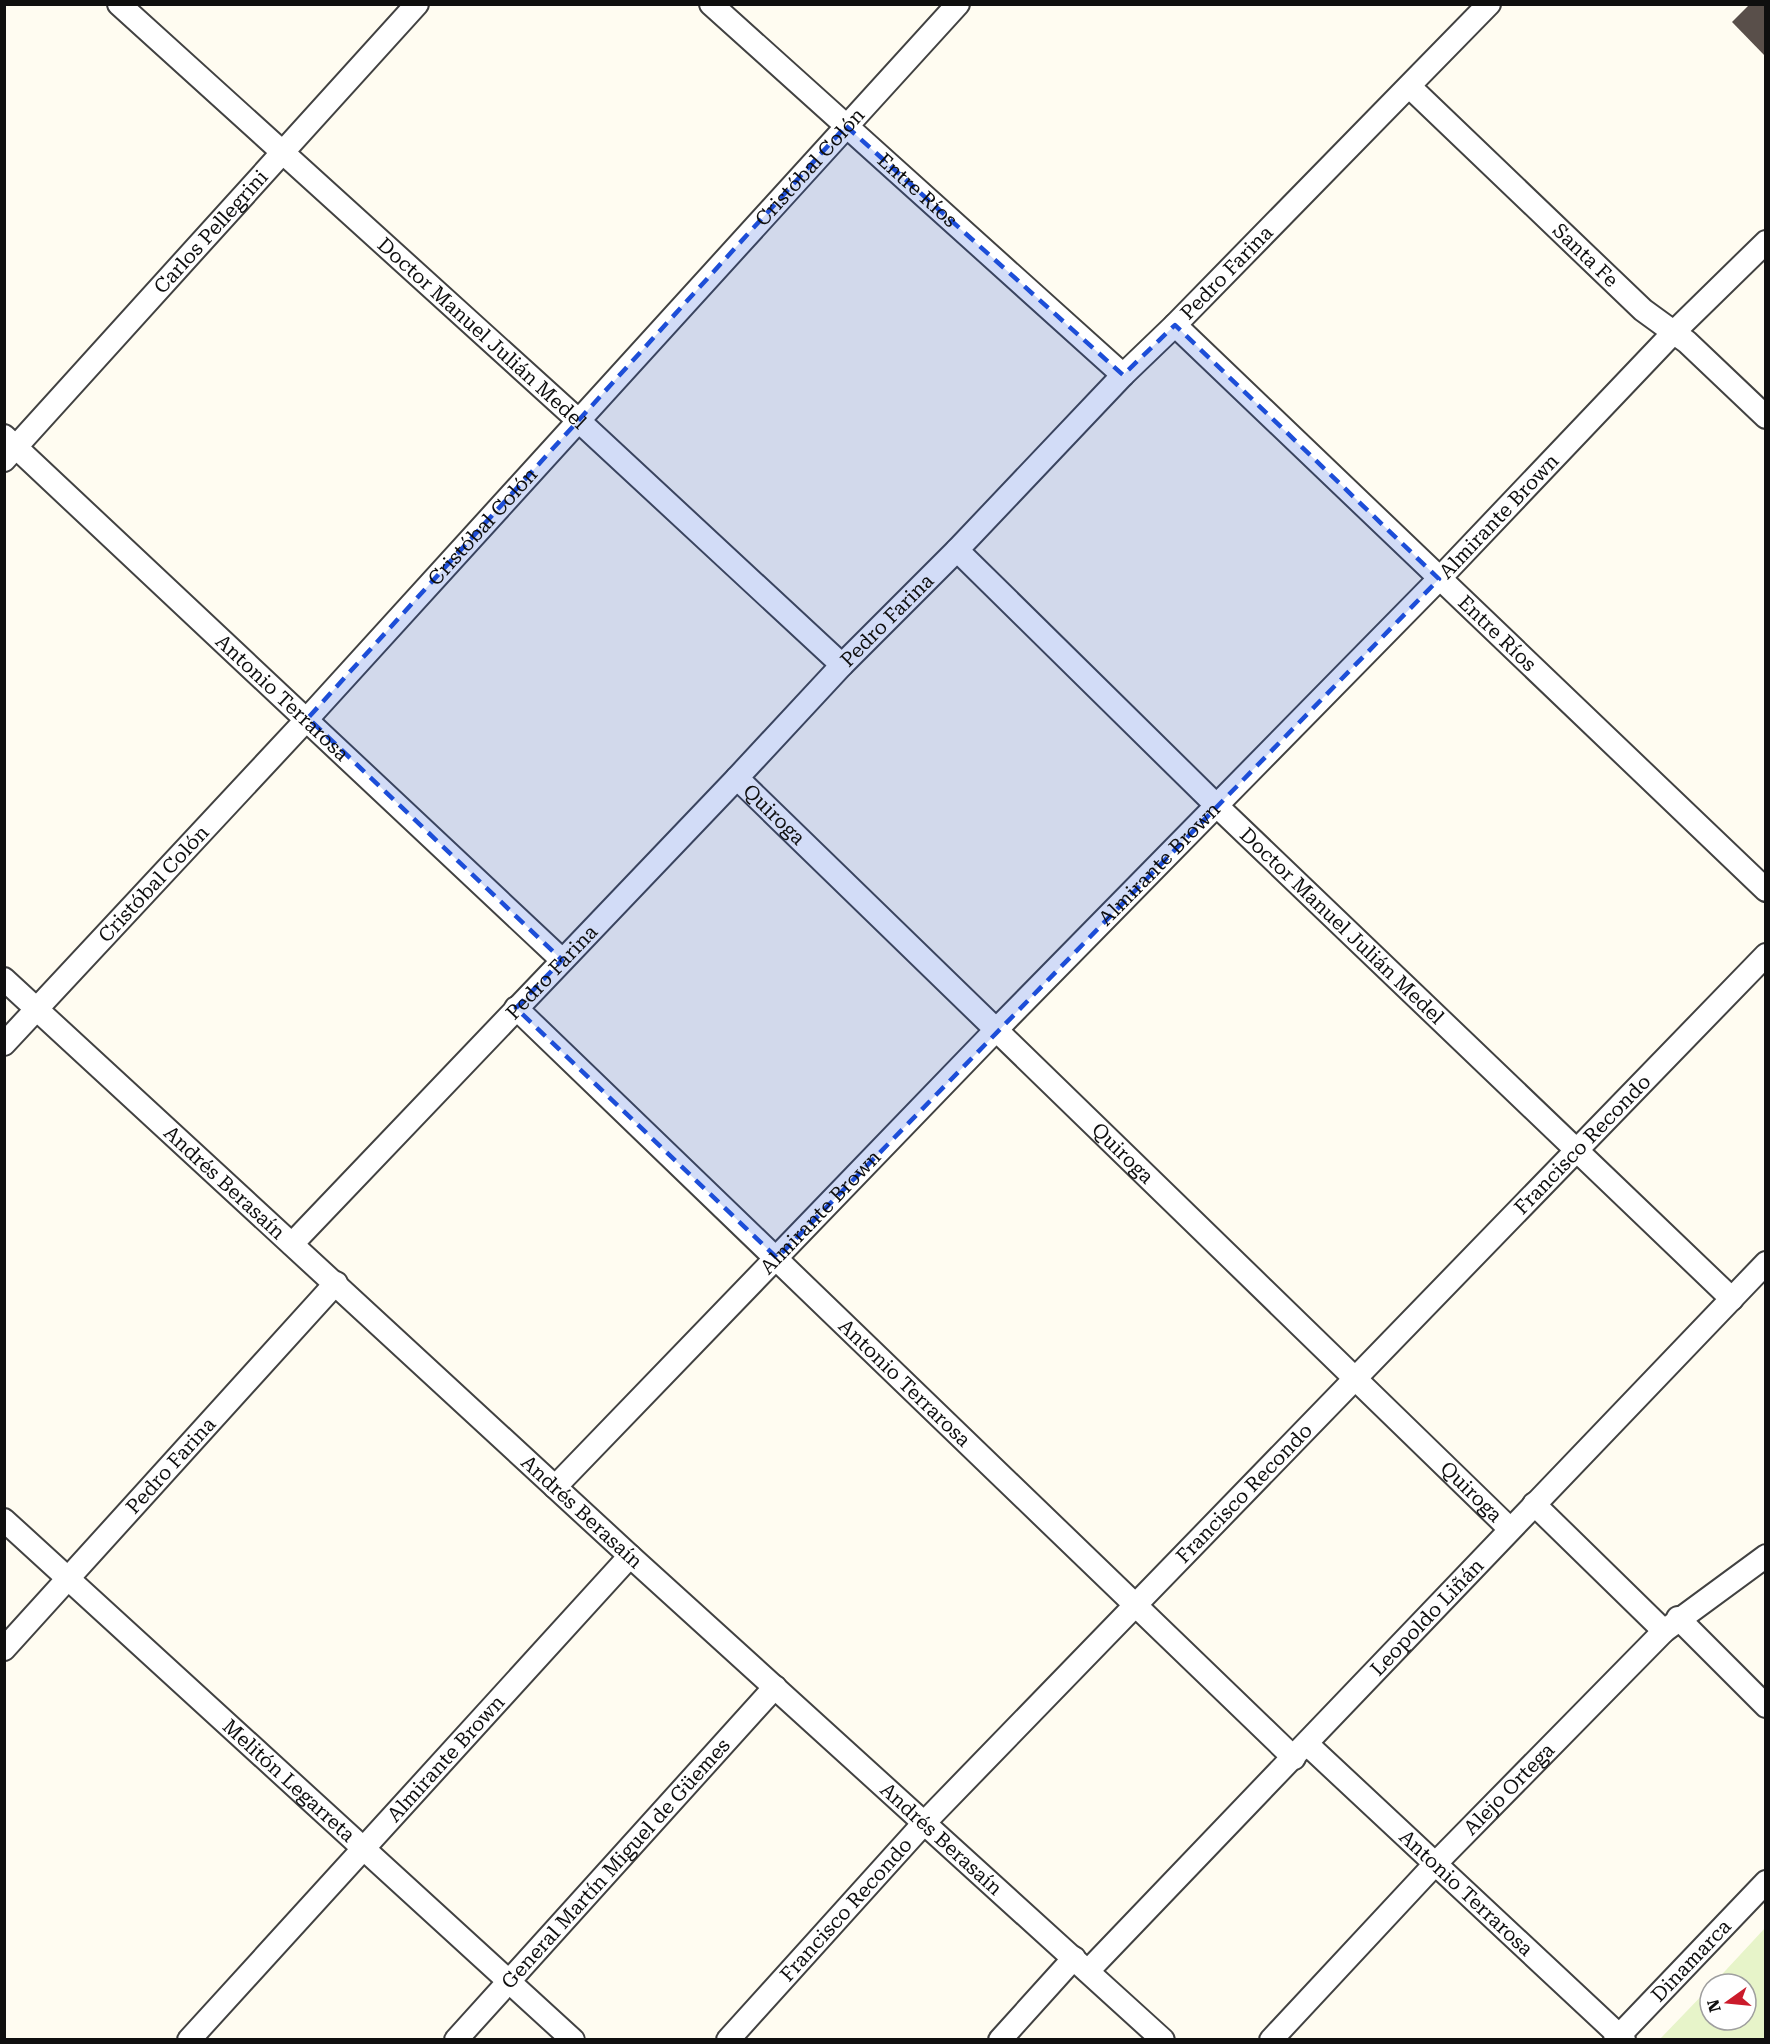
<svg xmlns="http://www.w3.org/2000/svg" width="1770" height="2044" font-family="'Roboto Serif',serif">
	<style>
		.pitch { fill: #e7f4c9 }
		.building { fill: #594f4a }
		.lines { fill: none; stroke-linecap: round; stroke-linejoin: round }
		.minor-casing { stroke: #424242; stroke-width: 26 }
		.minor { stroke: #fff; stroke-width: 22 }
		.marked { fill: #1d4ed8; fill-opacity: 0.2; stroke: #1d4ed8; stroke-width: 4.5; stroke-dasharray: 12 8; stroke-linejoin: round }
		.labels { text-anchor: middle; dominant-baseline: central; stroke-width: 6; stroke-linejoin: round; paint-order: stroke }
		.street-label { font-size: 20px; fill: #0f0f0f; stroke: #fff }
	</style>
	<rect width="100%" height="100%" fill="#fffcf1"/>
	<path class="pitch" d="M1765,1928V2039H1660L1710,1987V2020H1746V1984H1713Z"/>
	<path class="building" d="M1750,4H1766V57L1732,22Z"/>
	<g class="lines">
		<defs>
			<g id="minor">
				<path id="s1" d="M119,4L579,421L842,665"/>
				<path id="s2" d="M711,4L1123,375"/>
				<path id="s3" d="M1410,87L1643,310L1687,342L1766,417"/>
				<path id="s4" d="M1175,325L1766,890"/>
				<path id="s5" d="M4,436L562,960"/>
				<path id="s6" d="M4,460L417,4"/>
				<path id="s7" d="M957,550L1216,805L1732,1299"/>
				<path id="s8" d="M737,778L1510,1529"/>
				<path id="s9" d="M4,979L630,1556L1163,2040"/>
				<path id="s10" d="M516,1008L1294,1758"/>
				<path id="s11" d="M4,1044L308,718L958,4"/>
				<path id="s12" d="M292,1244L737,778L842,665L957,550L1123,375L1175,325L1489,4"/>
				<path id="s13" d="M555,1487L996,1030L1439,579L1674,332L1766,242"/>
				<path d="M1534,1504L1664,1631"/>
				<path id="s14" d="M4,1520L573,2040"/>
				<path d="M1678,1618L1766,1706"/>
				<path id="s15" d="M4,1649L336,1283"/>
				<path id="s16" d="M1307,1744L1624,2040"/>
				<path id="s17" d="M1088,1971L1766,1263"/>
				<path id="s18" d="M189,2040L630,1556"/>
				<path id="s19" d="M456,2040L775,1687"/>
				<path id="s20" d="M728,2040L925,1822L1766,955"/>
				<path d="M1000,2040L1074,1958"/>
				<path id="s21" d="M1271,2040L1436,1863L1664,1631L1766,1556"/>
				<path id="s22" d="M1615,2040L1766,1882"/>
			</g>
		</defs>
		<use href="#minor" class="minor-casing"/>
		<use href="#minor" class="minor"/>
	</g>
	<path class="marked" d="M846,126L1123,375L1175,325L1439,579L777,1258L516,1008L562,960L308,718Z"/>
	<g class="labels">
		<g class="street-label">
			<text stroke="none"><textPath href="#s11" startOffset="1191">Cristóbal Colón</textPath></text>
			<text stroke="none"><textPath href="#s2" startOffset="278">Entre Ríos</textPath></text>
			<text stroke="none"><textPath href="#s6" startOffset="308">Carlos Pellegrini</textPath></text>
			<text stroke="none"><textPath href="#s3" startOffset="243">Santa Fe</textPath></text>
			<text stroke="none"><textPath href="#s12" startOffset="1348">Pedro Farina</textPath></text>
			<text stroke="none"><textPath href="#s1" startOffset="490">Doctor Manuel Julián Medel</textPath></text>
			<text stroke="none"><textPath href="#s13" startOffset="1354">Almirante Brown</textPath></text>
			<text stroke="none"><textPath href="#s11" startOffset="705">Cristóbal Colón</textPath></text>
			<text stroke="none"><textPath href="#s12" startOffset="862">Pedro Farina</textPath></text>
			<text stroke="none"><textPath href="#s4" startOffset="446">Entre Ríos</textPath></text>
			<text stroke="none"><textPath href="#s5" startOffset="382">Antonio Terrarosa</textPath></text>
			<text stroke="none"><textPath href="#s8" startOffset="52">Quiroga</textPath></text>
			<text stroke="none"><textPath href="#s13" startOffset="868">Almirante Brown</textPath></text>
			<text stroke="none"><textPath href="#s11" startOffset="219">Cristóbal Colón</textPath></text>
			<text stroke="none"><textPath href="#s7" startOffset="538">Doctor Manuel Julián Medel</textPath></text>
			<text stroke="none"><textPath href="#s12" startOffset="376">Pedro Farina</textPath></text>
			<text stroke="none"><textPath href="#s20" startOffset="1238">Francisco Recondo</textPath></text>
			<text stroke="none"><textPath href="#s8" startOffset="538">Quiroga</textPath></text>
			<text stroke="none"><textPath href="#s9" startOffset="300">Andrés Berasaín</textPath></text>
			<text stroke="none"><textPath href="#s13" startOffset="382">Almirante Brown</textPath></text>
			<text stroke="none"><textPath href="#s10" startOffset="540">Antonio Terrarosa</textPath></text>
			<text stroke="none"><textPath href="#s15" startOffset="248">Pedro Farina</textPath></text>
			<text stroke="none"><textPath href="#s8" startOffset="1024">Quiroga</textPath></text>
			<text stroke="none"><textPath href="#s20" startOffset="752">Francisco Recondo</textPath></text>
			<text stroke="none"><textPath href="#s9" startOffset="786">Andrés Berasaín</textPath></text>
			<text stroke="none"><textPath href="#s17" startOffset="490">Leopoldo Liñán</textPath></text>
			<text stroke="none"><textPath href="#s18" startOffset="381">Almirante Brown</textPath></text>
			<text stroke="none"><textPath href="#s14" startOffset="386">Melitón Legarreta</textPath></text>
			<text stroke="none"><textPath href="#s21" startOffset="346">Alejo Ortega</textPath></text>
			<text stroke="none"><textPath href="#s9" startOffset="1272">Andrés Berasaín</textPath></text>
			<text stroke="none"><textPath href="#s19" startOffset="238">General Martín Miguel de Güemes</textPath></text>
			<text stroke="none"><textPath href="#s16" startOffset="218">Antonio Terrarosa</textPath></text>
			<text stroke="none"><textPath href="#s20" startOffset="176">Francisco Recondo</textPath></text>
			<text stroke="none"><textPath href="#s22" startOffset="110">Dinamarca</textPath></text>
		</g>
	</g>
	<rect width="1770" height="2044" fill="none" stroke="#0f0f0f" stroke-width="12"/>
	<g transform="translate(1728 2002) rotate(255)"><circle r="28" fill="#ffffff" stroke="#9f9f9f" stroke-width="1.5"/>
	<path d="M0-4.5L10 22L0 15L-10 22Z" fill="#cb1b2b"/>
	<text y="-9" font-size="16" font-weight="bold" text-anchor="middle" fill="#0f0f0f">N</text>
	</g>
</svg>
